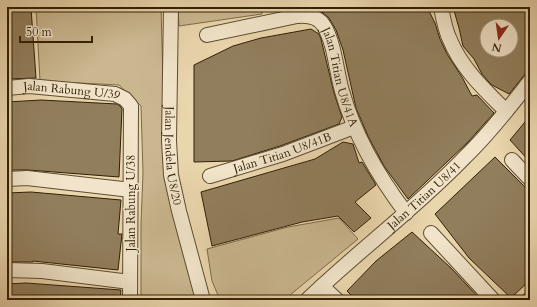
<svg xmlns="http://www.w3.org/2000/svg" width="537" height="307" font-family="Cardo,serif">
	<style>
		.green { fill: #cab790; stroke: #7d6b4a }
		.building { fill: #917e5c; stroke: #301f05; fill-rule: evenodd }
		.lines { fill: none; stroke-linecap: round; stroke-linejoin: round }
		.minor-casing { stroke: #5e4d2f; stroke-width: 16 }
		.minor { stroke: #f1e4ca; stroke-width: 14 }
		.labels { text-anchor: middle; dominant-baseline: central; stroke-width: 3; stroke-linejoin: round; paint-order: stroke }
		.street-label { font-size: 12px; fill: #301f05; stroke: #f1e4ca }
	</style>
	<rect width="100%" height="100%" fill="#ead6ad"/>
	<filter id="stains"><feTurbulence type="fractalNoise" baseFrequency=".005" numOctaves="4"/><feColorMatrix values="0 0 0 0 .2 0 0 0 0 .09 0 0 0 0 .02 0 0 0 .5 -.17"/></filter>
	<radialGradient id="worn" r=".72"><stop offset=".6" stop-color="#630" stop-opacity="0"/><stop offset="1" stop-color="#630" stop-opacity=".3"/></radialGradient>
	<path class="green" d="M36,7H161L165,157L197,300H141V224L143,173L141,106L119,85L40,81Z
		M178,7H262V14L179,26Z
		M339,218L358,239L284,300H220L212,281L207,249L288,227Z"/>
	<path class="building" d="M316,7H427L435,23L440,39L447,54L462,77L472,96L477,95L494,113L468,142L408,199L384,166L368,136L356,108L343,50L336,30L329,18Z
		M453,7H530V68L509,94L492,85L488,81L482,74L474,59L463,46L459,28ZM487,26H511V50H487Z
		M31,8L36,78L7,79V9Z
		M311,29L319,34L321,39L334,93L342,117L339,124L280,146L232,161L194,162V65L233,46L261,38Z
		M41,100L117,104L120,106L122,109L119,177L28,170H7V102Z
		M530,116V162L510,140Z
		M343,142L353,144L359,163L362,162L376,185L355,202L371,218L354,232L338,216L302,222L212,246L201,192L315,159Z
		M495,157L530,192V280L511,298L469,258L435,214Z
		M31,192L121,200L118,234H122L118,270L33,261V262H7V193Z
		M412,232L451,268L481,300H356L347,291L376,261Z
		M26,283L121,290L120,300H7V284Z"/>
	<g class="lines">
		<defs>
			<g id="minor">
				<path id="s1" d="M171,7L169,141L171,175L179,211L203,300"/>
				<path d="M441,7C443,18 445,30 450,40C462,69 485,90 506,111"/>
				<path id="s2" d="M207,35L297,16C308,15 319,17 324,26C335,44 336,71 342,91C355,137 378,176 406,213"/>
				<path id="s3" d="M7,88L29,86L115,94L125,99L131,106L130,300"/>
				<path d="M512,160L530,179"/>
				<path id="s4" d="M210,176L283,154L354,127"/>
				<path d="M7,179L27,178L131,190"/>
				<path d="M431,233L493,300"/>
				<path d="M7,270L42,271L130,282"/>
				<path d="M322,286L337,300"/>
				<path id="s5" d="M307,300C358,251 416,208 465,157C489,134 510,107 530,81"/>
				<path d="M529,300L530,299"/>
			</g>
		</defs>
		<use href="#minor" class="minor-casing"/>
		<use href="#minor" class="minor"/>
	</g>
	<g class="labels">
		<g class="street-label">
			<text stroke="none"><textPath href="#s2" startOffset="176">Jalan Titian U8/41A</textPath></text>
			<text stroke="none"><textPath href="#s3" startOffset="65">Jalan Rabung U/39</textPath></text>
			<text stroke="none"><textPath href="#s4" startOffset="76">Jalan Titian U8/41B</textPath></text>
			<text stroke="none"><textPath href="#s1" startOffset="149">Jalan Jendela U8/20</textPath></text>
			<text stroke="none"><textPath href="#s5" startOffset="157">Jalan Titian U8/41</textPath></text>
			<text transform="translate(131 203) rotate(-90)">Jalan Rabung U/38</text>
		</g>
	</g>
	<rect width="537" height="307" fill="none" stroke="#ead6ad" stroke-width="24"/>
	<rect x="8" y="8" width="521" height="291" fill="none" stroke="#301f05" stroke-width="2"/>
	<rect x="12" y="12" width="513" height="283" fill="none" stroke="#301f05"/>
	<g transform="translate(499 38) rotate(193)"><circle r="19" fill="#f1e4ca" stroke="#a4957b"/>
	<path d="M0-3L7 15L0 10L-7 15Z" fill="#8f2418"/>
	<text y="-6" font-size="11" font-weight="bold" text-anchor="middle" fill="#301f05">N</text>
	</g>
	<path d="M20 36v6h72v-6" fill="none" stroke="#301f05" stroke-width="2"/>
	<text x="26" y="36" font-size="12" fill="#301f05" stroke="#f1e4ca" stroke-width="3" paint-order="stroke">50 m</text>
	<rect width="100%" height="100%" filter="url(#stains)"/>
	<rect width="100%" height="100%" fill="url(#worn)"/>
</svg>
